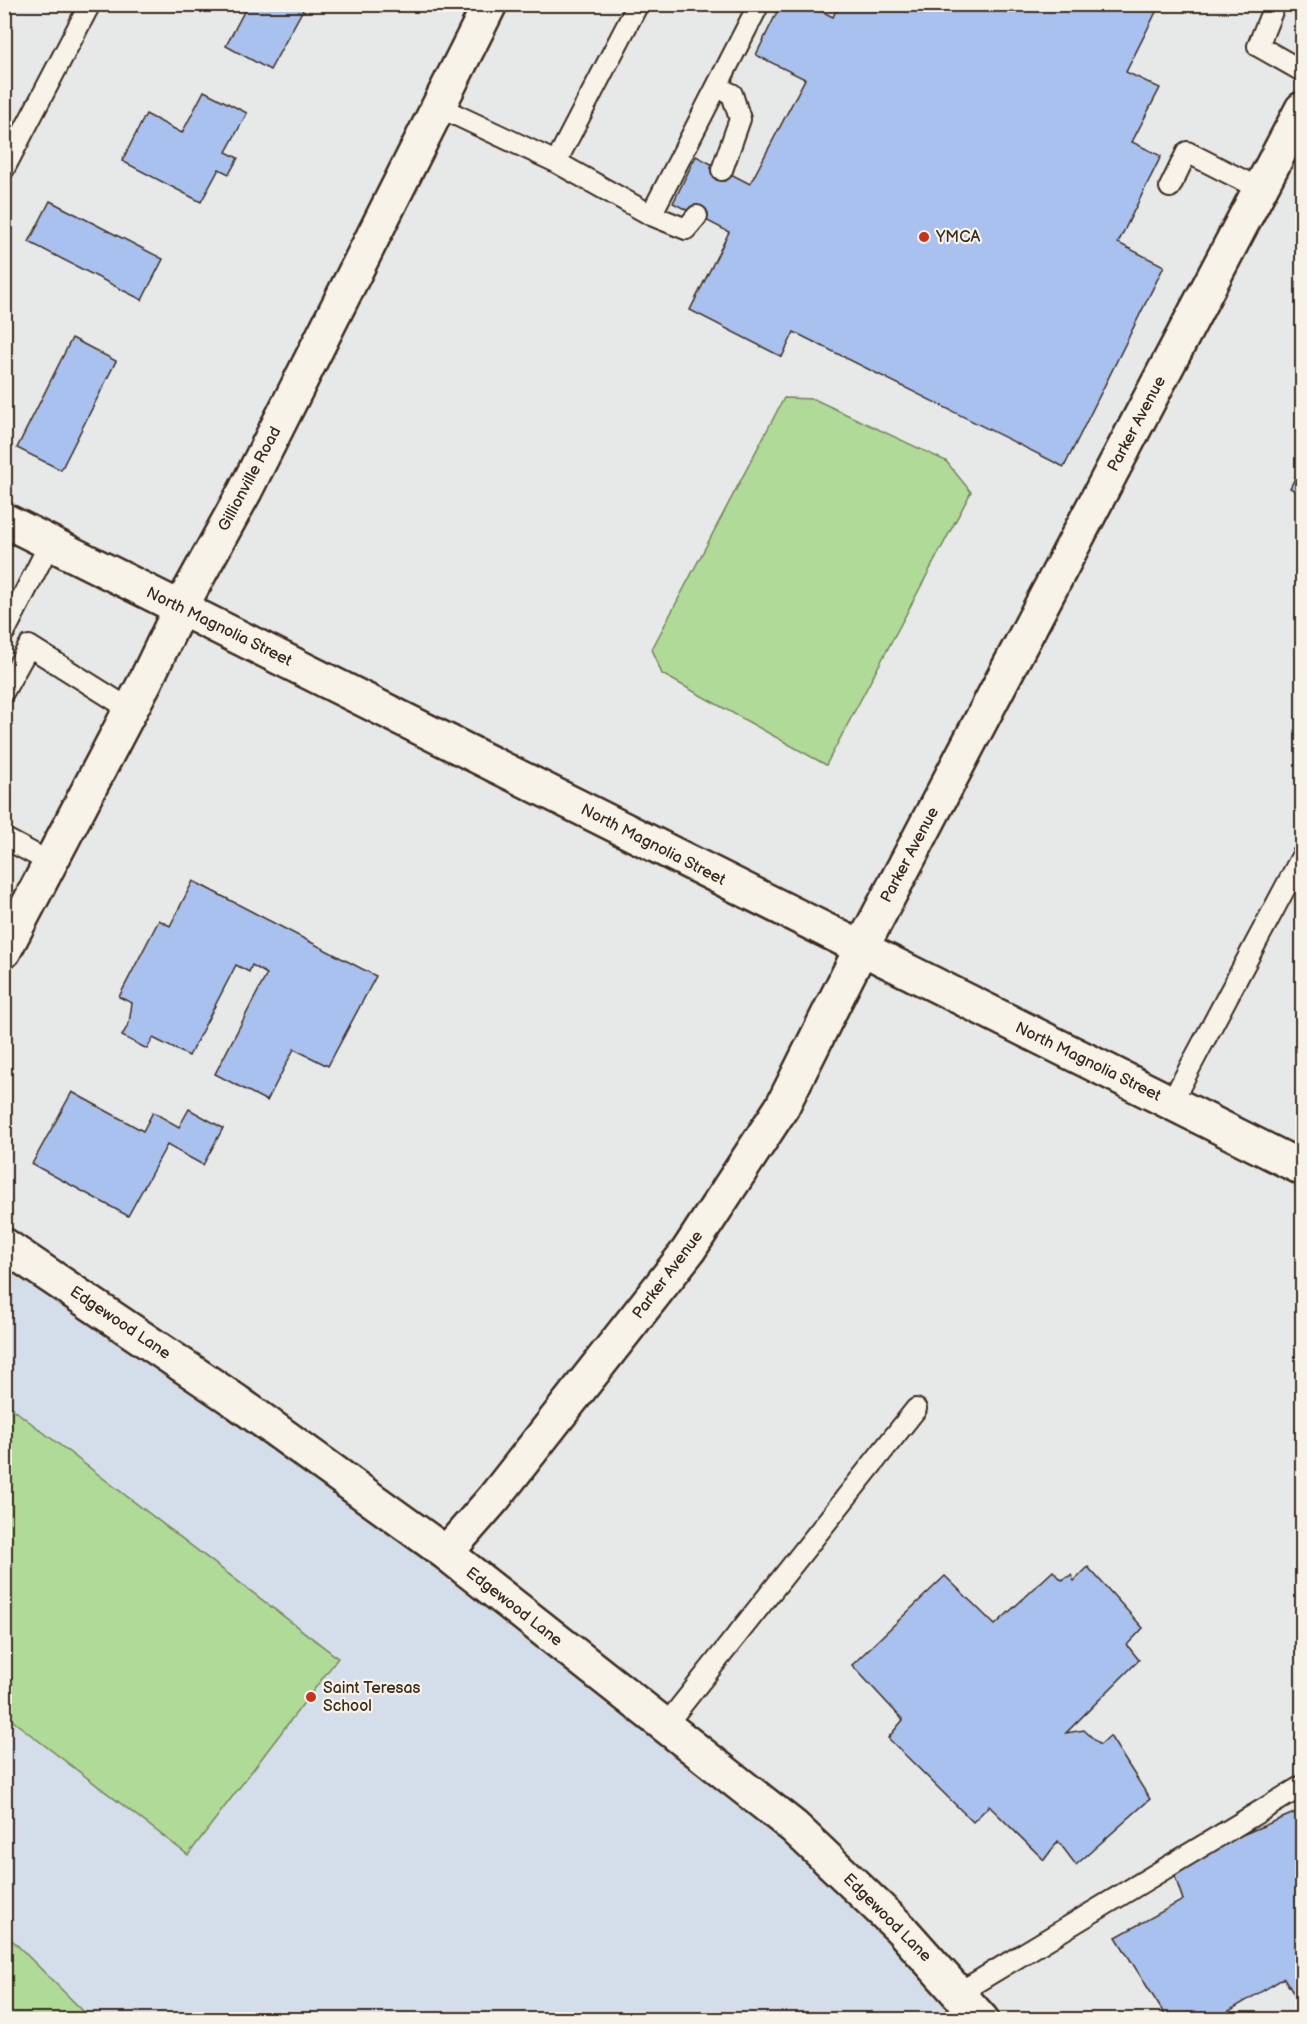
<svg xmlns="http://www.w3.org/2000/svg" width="1307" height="2024" font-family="'Balsamiq Sans',sans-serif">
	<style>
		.built { fill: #d4ddea }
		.green { fill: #afda98; stroke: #75825b; stroke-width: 1.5 }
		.building { fill: #a9c1ee; stroke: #3b2a1e; stroke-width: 1.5 }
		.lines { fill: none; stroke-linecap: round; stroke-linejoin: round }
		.lane-casing { stroke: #3b2a1e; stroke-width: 24 }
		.street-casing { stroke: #3b2a1e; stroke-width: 38 }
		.secondary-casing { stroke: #3b2a1e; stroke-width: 38 }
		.lane { stroke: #f7f3e8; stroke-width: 20 }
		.street { stroke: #f7f3e8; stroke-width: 33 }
		.secondary { stroke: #f7f3e8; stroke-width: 33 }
		.poi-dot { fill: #c8321e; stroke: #f7f3e8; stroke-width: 2 }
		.labels { text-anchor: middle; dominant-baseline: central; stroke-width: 4.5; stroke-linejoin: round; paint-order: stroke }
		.poi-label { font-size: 16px; fill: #3b2a1e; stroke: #f7f3e8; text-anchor: start }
		.street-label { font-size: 16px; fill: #3b2a1e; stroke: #f7f3e8 }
	</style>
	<rect width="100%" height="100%" fill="#e7e9e9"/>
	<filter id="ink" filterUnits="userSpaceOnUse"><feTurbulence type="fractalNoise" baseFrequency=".0167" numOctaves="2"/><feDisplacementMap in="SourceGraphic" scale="12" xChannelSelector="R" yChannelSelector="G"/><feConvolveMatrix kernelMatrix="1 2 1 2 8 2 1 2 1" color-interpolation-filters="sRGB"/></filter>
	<g filter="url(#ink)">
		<path class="built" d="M4,1254L449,1565L785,1829L972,2019H91L5,1933Z"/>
		<path class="green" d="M784,398L814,399L946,461L971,492L826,765L662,674L652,649Z
			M5,1403L338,1658L188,1855L5,1715Z
			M5,1933L91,2019H5Z"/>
		<path class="building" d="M248,4H306L270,70L226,46Z
			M781,4H807L833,17L839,4H1160L1126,72L1160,88L1132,142L1161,156L1118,243L1164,266L1064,467L794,332L782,357L690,310L729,232L673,203L696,156L750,184L805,79L756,55Z
			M204,91L247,113L226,152L238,158L229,174L219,169L201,202L122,161L146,114L182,133Z
			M50,201L163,259L142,300L29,242Z
			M72,338L116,361L61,470L17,448Z
			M1302,464V495L1290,488Z
			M193,881L376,976L328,1066L294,1049L267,1101L215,1074L267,974L252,965L249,972L236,965L189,1056L153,1038L147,1049L122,1036L129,1023L132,1003L119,997L159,920L170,926Z
			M72,1092L143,1131L153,1112L179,1127L189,1109L223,1128L203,1165L167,1145L128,1216L32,1164Z
			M1088,1567L1143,1628L1127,1645L1139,1660L1066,1733L1084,1730L1100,1745L1110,1736L1150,1799L1076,1865L1058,1841L1044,1860L989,1806L973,1822L888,1738L903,1720L852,1665L945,1576L995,1625L1053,1571L1062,1580L1071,1575L1074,1581Z
			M1299,1811L1302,1816V1996H1295L1284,1978L1214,2020H1168L1116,1937L1183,1900L1171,1865Z"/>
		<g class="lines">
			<defs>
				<path id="lane" d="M638,4L556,162L651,215L686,229L697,216
					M1275,4L1258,46L1302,71
					M717,87L732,94L740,119L722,170
					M439,107L556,162
					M4,169L90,4
					M1170,187L1187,152L1260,189
					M651,215L759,4
					M5,631L50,543
					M4,691L29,646L131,710
					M4,838L51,863
					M1171,1103L1302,856
					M665,1726L916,1409
					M960,1992L1302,1786"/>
				<path id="street" d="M4,1245L237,1402L446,1553L794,1827L901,1929L982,2020
					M446,1553L494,1498L688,1251L782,1107L861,949L1302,109"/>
				<path id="secondary" d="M4,520L1302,1168
					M4,951L146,680L181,607L245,491L490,4"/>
			</defs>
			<use href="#lane" class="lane-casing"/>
			<use href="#street" class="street-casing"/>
			<use href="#secondary" class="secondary-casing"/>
			<use href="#lane" class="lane"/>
			<use href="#street" class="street"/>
			<use href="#secondary" class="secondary"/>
		</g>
	</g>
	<g class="poi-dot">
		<circle cx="924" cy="237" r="6"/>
		<circle cx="311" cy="1697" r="6"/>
	</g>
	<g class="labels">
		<g class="poi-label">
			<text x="936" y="237">YMCA</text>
			<text x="323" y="1688">Saint Teresas<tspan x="323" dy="18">School</tspan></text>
		</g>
		<g class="street-label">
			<text transform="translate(1137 424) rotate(-62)">Parker Avenue</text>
			<text transform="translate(250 479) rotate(-62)">Gillionville Road</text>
			<text transform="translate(219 627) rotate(26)">North Magnolia Street</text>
			<text transform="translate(653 845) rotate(27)">North Magnolia Street</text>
			<text transform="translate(910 855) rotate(-62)">Parker Avenue</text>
			<text transform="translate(1088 1062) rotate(26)">North Magnolia Street</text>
			<text transform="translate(668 1275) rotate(-53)">Parker Avenue</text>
			<text transform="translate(120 1323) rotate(34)">Edgewood Lane</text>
			<text transform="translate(514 1607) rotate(38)">Edgewood Lane</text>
			<text transform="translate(887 1918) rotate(45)">Edgewood Lane</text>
		</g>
	</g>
	<rect width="1307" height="2024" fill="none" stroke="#f7f3e8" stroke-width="24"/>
	<rect x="12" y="12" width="1283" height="2000" fill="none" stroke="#3b2a1e" stroke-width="2" filter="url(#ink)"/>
</svg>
